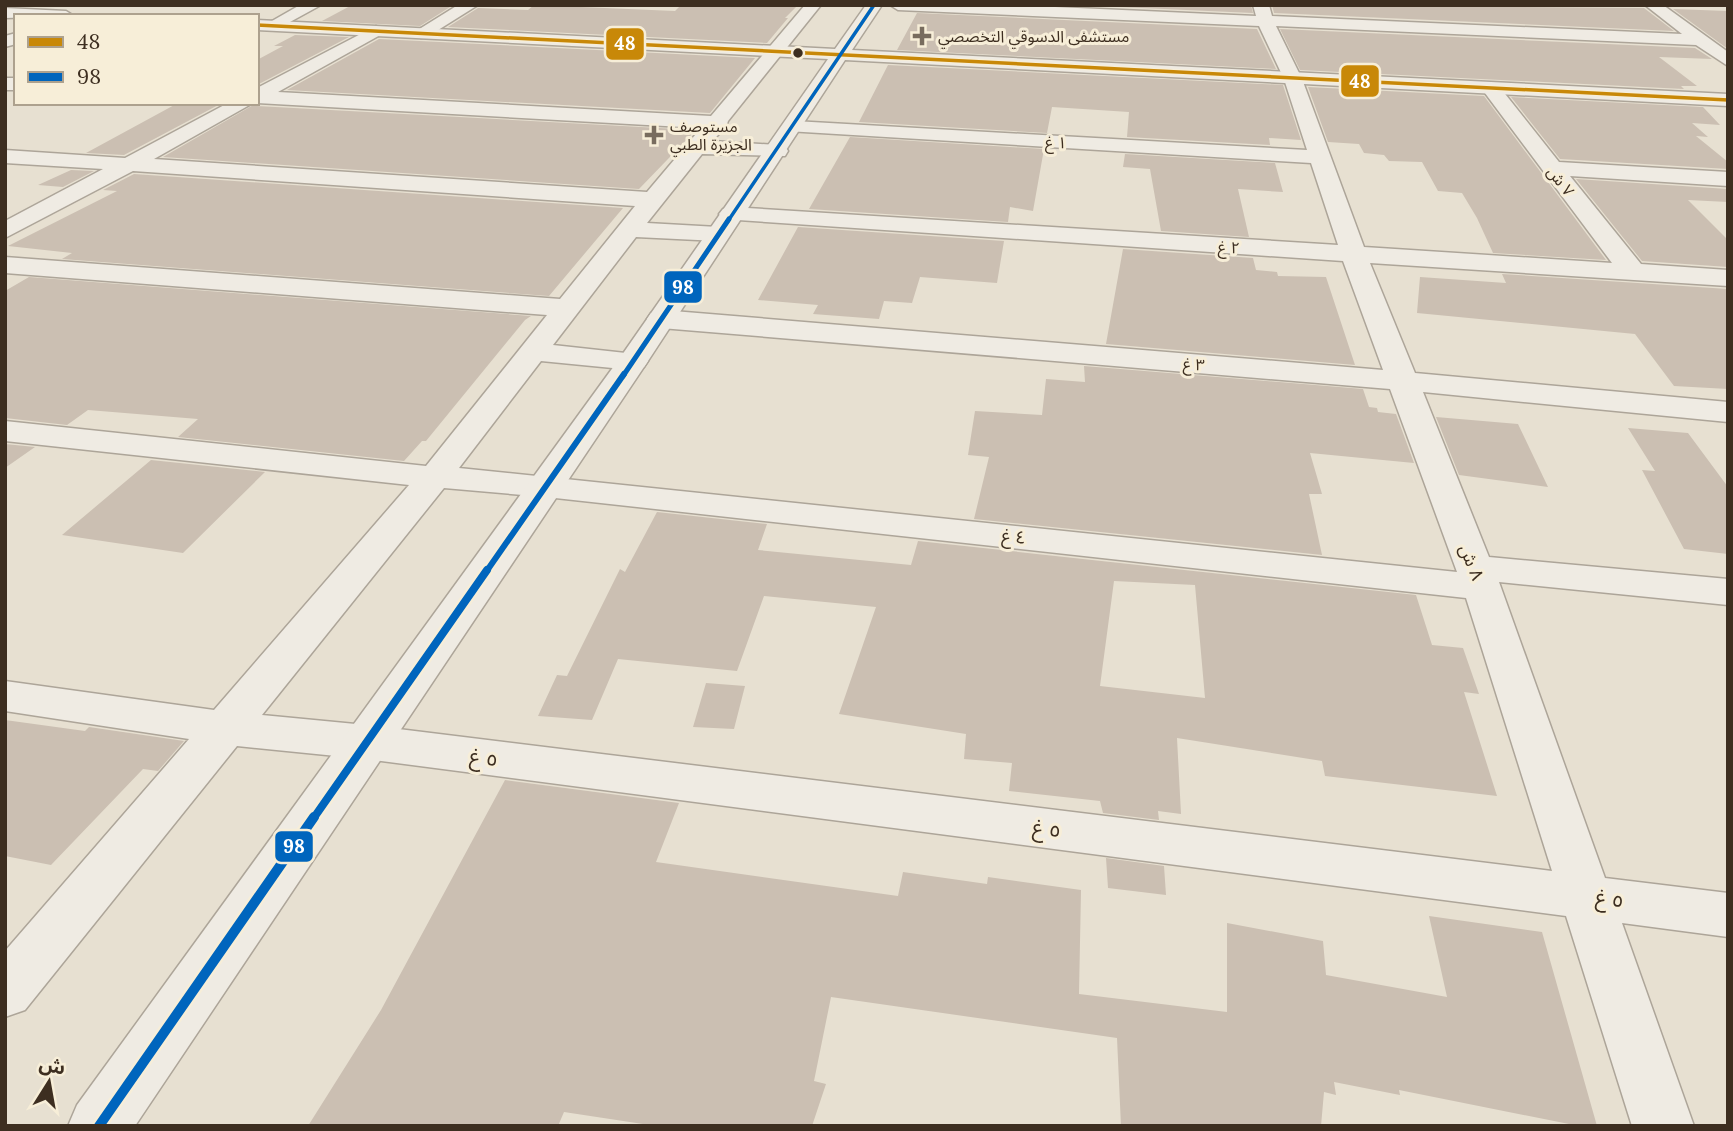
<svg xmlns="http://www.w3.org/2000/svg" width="1733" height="1131" font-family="Lora,'Noto Sans Arabic',serif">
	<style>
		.building { fill: #cbbfb2; fill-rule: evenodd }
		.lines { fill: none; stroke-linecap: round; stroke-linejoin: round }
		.minor-casing { stroke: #ada599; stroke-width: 3 }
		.tertiary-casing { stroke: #ada599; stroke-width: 3 }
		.minor { fill: #efebe3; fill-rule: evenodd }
		.tertiary { fill: #efebe3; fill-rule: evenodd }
		.bus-1-casing { stroke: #f7eed8; stroke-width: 6 }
		.bus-2-far4-casing { stroke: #f7eed8; stroke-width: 6 }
		.bus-2-far3-casing { stroke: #f7eed8; stroke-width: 9 }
		.bus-2-far2-casing { stroke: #f7eed8; stroke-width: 10 }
		.bus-2-far1-casing { stroke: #f7eed8; stroke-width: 13 }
		.bus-2-casing { stroke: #f7eed8; stroke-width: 15 }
		.bus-1 { stroke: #c88808; stroke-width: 3.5 }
		.bus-2-far4 { stroke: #0065bd; stroke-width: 3.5 }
		.bus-2-far3 { stroke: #0065bd; stroke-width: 5 }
		.bus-2-far2 { stroke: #0065bd; stroke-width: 6 }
		.bus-2-far1 { stroke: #0065bd; stroke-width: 8 }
		.bus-2 { stroke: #0065bd; stroke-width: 10 }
		.poi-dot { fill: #786c5e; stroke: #f7eed8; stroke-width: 2.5 }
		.bus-dot { fill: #3d2e20; stroke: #f7eed8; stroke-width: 2.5 }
		.labels { text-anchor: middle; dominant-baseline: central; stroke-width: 6; stroke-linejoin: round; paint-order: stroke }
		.far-poi-label { font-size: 16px; fill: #3d2e20; stroke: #f7eed8; text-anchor: start }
		.far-street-label { font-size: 16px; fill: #3d2e20; stroke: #f7eed8 }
		.street-label { font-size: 18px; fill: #3d2e20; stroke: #f7eed8 }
		.near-street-label { font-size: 21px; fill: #3d2e20; stroke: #f7eed8 }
		.line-badge { stroke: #f7eed8; stroke-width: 2.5 }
		.badge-label { font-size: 19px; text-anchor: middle; font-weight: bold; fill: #fff }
	</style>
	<rect width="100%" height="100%" fill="#e7e0d1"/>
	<path class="building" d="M352,5H410L450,7L420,26L322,21Z
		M534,5L675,11L681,5H798L785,18H788L767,43L448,27L478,8L528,10Z
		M1075,5H1251L1253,13Z
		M1272,5L1644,8L1674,31L1274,13Z
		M1673,9L1728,11V49Z
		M917,13L1257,29L1276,69L897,50Z
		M1280,29L1695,48L1712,59L1659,57L1697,86H1681L1684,89L1300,70Z
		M295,35L349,37L257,85V60L283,46H274Z
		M379,39L755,58L710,113L287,90Z
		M888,65L1283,85L1301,140L1269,138L1270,145L1127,137L1129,112L1052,107L1047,133L859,122Z
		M1308,87L1484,96L1606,260L1493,253L1477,218L1462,193L1438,191L1422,162L1389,161L1384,155L1364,153L1359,144L1328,142Z
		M1511,97L1703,107L1720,125L1692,123L1708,137L1696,136L1728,162V169L1560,159Z
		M178,103H222L124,155L86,153Z
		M255,104L257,106L696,130L639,189L163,157Z
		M850,137L1044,149L1033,211L1010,207L1008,222L809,209Z
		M1125,154L1275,163L1283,192L1238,189L1249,237L1161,231L1150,169L1123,167Z
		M71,170L94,171L63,187L38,185Z
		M134,174L623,208L549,296L62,259L72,253L8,246L117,191L103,190Z
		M1576,179L1728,189V202L1688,200L1728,240V267L1642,261Z
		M798,227L1004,241L997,283L920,277L912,303L884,301L879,319L813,314L818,305L758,300Z
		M1123,249L1253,258L1256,270L1277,272L1278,276L1326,277L1355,365L1106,344Z
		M1502,274L1728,289V389L1674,386L1635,334L1417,313L1420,277L1506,283Z
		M29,277L531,316L525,320L426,441H422L404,461L178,437L198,419L88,410L67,425L5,418V291Z
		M1084,366L1363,389L1369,407L1377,408L1378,412L1396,414L1414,463L1310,453L1322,494H1309L1322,555L974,519L989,457L968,455L975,411L1042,415L1046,379L1085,382Z
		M1436,417L1518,424L1548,487L1459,475Z
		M1628,428L1688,433L1728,487V554L1684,549L1642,470L1655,471Z
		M5,444L35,447L5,468Z
		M151,460L265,472L183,553L62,535Z
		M657,512L767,524L758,550L911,565L918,541L1416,595L1432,645L1463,648L1479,694L1464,692L1497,796L1325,776L1322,761L1177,738L1181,814L1158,811L1159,820L1103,813L1100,801L1009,791L1012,763L964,759L966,734L839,714L876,607L764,596L737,671L618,659L592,720L538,716L557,675L567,676L620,569L625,572ZM1114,581L1195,585L1205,698L1100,686Z
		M706,683L745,686L734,729L693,727Z
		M5,720L85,731L89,727L184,741L158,771L143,769L51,865L5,856Z
		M505,780L679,803L656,862L898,896L903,872L987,884L988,877L1081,890L1079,994L1227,1012V923L1323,941L1326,975L1447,997L1429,916L1542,932L1597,1126H1579L1399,1090L1400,1095L1334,1082L1336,1095L1324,1092L1321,1126H1121L1117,1038L831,997L814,1081L826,1084L812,1126H656L564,1112L558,1126H308L381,1010Z
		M1106,858L1164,866L1166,895L1108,888Z"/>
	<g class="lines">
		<defs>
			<path id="minor" d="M300,5H321L279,28L273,30L265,25Z
				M458,5H478L427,37L421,38L413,33Z
				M805,5H821L728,121L726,127L712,141L777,145L785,146L788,151L785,156L702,154L647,223L718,227L727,229L730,234L727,239L718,241L636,237L553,345L644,355L648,361L644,367L633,370L541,361L459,468L1457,572L1390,389L661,328L651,325L647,319L651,313L661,310L1383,370L1343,261L723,219L719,214L723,209L731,207L1338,245L1311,163L787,131L784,127L787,123L794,121L1307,150L1284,79L1259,26L898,10L890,5H1011L1256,16L1253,5H1269L1272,16L1682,34L1645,5H1663L1728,52V66L1696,45L1276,26L1302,79L1364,247L1612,263L1482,89L1491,83L1498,85L1559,162L1728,172V186L1570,176L1641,264L1728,270V286L1370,263L1415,373L1728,402V422L1423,392L1489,557L1728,579V605L1499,582L1605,878L1728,893V937L1622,923L1694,1126H1632L1566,916L366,759L237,746L25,1010L5,1017V951L189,739L5,711V681L214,710L409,485L5,441V421L426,466L547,315L5,273V257L560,299L635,206L133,171L5,238V221L103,169L5,163V150L125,158L228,103H253L154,159L647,192L701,128L257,103V88L376,26L384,31L382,34L278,92L711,116ZM444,488L546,497L1466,598L1552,871L366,725L262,715Z
				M16,33V44L5,47V36Z
				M5,78H16V90H5Z"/>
			<path id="tertiary" d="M866,5H882L852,50L1728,94V106L845,60L648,361L135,1126H68L77,1105L622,355L828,59L257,30V20L835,49Z
				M5,8L66,11L74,16L5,18Z"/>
		</defs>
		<use href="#minor" class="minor-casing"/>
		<use href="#tertiary" class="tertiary-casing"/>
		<use href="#minor" class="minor"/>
		<use href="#tertiary" class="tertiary"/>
		<defs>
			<path id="bus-1" d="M257,25L1728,100"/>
			<path id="bus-2-far4" d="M728,221L874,5"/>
			<path id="bus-2-far3" d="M623,376L729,219"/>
			<path id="bus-2-far2" d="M486,572L624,374"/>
			<path id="bus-2-far1" d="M313,819L487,570"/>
			<path id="bus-2" d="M99,1126L314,817"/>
		</defs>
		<use href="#bus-1" class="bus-1-casing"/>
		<use href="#bus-2-far4" class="bus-2-far4-casing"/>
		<use href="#bus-2-far3" class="bus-2-far3-casing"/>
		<use href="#bus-2-far2" class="bus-2-far2-casing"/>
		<use href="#bus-2-far1" class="bus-2-far1-casing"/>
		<use href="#bus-2" class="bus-2-casing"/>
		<use href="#bus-1" class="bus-1"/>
		<use href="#bus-2-far4" class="bus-2-far4"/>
		<use href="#bus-2-far3" class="bus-2-far3"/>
		<use href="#bus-2-far2" class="bus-2-far2"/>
		<use href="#bus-2-far1" class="bus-2-far1"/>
		<use href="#bus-2" class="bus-2"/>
	</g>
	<g class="poi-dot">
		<path d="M918.5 25.5h7v7h7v7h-7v7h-7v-7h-7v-7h7z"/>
		<path d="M650.5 124.5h7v7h7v7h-7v7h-7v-7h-7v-7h7z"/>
	</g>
	<circle class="bus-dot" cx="798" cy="53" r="6"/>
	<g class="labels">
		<g class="far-poi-label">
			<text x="938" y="36">مستشفى الدسوقي التخصصي</text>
			<text x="670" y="126">مستوصف<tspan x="670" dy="18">الجزيرة الطبي</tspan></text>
		</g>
		<g class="far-street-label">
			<text transform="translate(1056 142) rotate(3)">١ غ</text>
			<text transform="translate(1561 181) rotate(52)">٧ ش</text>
			<text transform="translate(1229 247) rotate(4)">٢ غ</text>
			<text transform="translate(1194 364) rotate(5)">٣ غ</text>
		</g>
		<g class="street-label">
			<text transform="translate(1014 536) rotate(6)">٤ غ</text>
			<text transform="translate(1472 562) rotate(68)">٨ ش</text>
		</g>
		<g class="near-street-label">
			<text transform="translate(484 757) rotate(7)">٥ غ</text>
			<text transform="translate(1047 828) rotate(7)">٥ غ</text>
			<text transform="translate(1610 898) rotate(8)">٥ غ</text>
		</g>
	</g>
	<g class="line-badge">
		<rect x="605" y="27" width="40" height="34" rx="7" fill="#c88808"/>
		<rect x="1340" y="64" width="40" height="34" rx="7" fill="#c88808"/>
		<rect x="663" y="270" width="40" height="34" rx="7" fill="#0065bd"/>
		<rect x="274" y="830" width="40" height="33" rx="7" fill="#0065bd"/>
	</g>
	<g class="badge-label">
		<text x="625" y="50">48</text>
		<text x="1360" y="88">48</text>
		<text x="683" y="294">98</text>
		<text x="294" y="853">98</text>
	</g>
	<rect width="1733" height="1131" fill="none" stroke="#3d2e20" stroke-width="14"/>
	<rect x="14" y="14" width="245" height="91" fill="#f7eed8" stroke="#ada18e" stroke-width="2"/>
	<rect x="28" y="37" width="35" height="10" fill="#c88808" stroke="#ada18e" stroke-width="2"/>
	<text x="77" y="49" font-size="21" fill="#3d2e20">48</text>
	<rect x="28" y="72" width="35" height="10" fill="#0065bd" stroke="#ada18e" stroke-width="2"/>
	<text x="77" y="84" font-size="21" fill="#3d2e20">98</text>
	<g transform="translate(49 1082) rotate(11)" stroke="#f7eed8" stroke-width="5" paint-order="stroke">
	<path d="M0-5L12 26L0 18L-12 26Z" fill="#3d2e20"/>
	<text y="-10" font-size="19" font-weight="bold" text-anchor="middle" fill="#3d2e20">ش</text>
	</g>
</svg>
